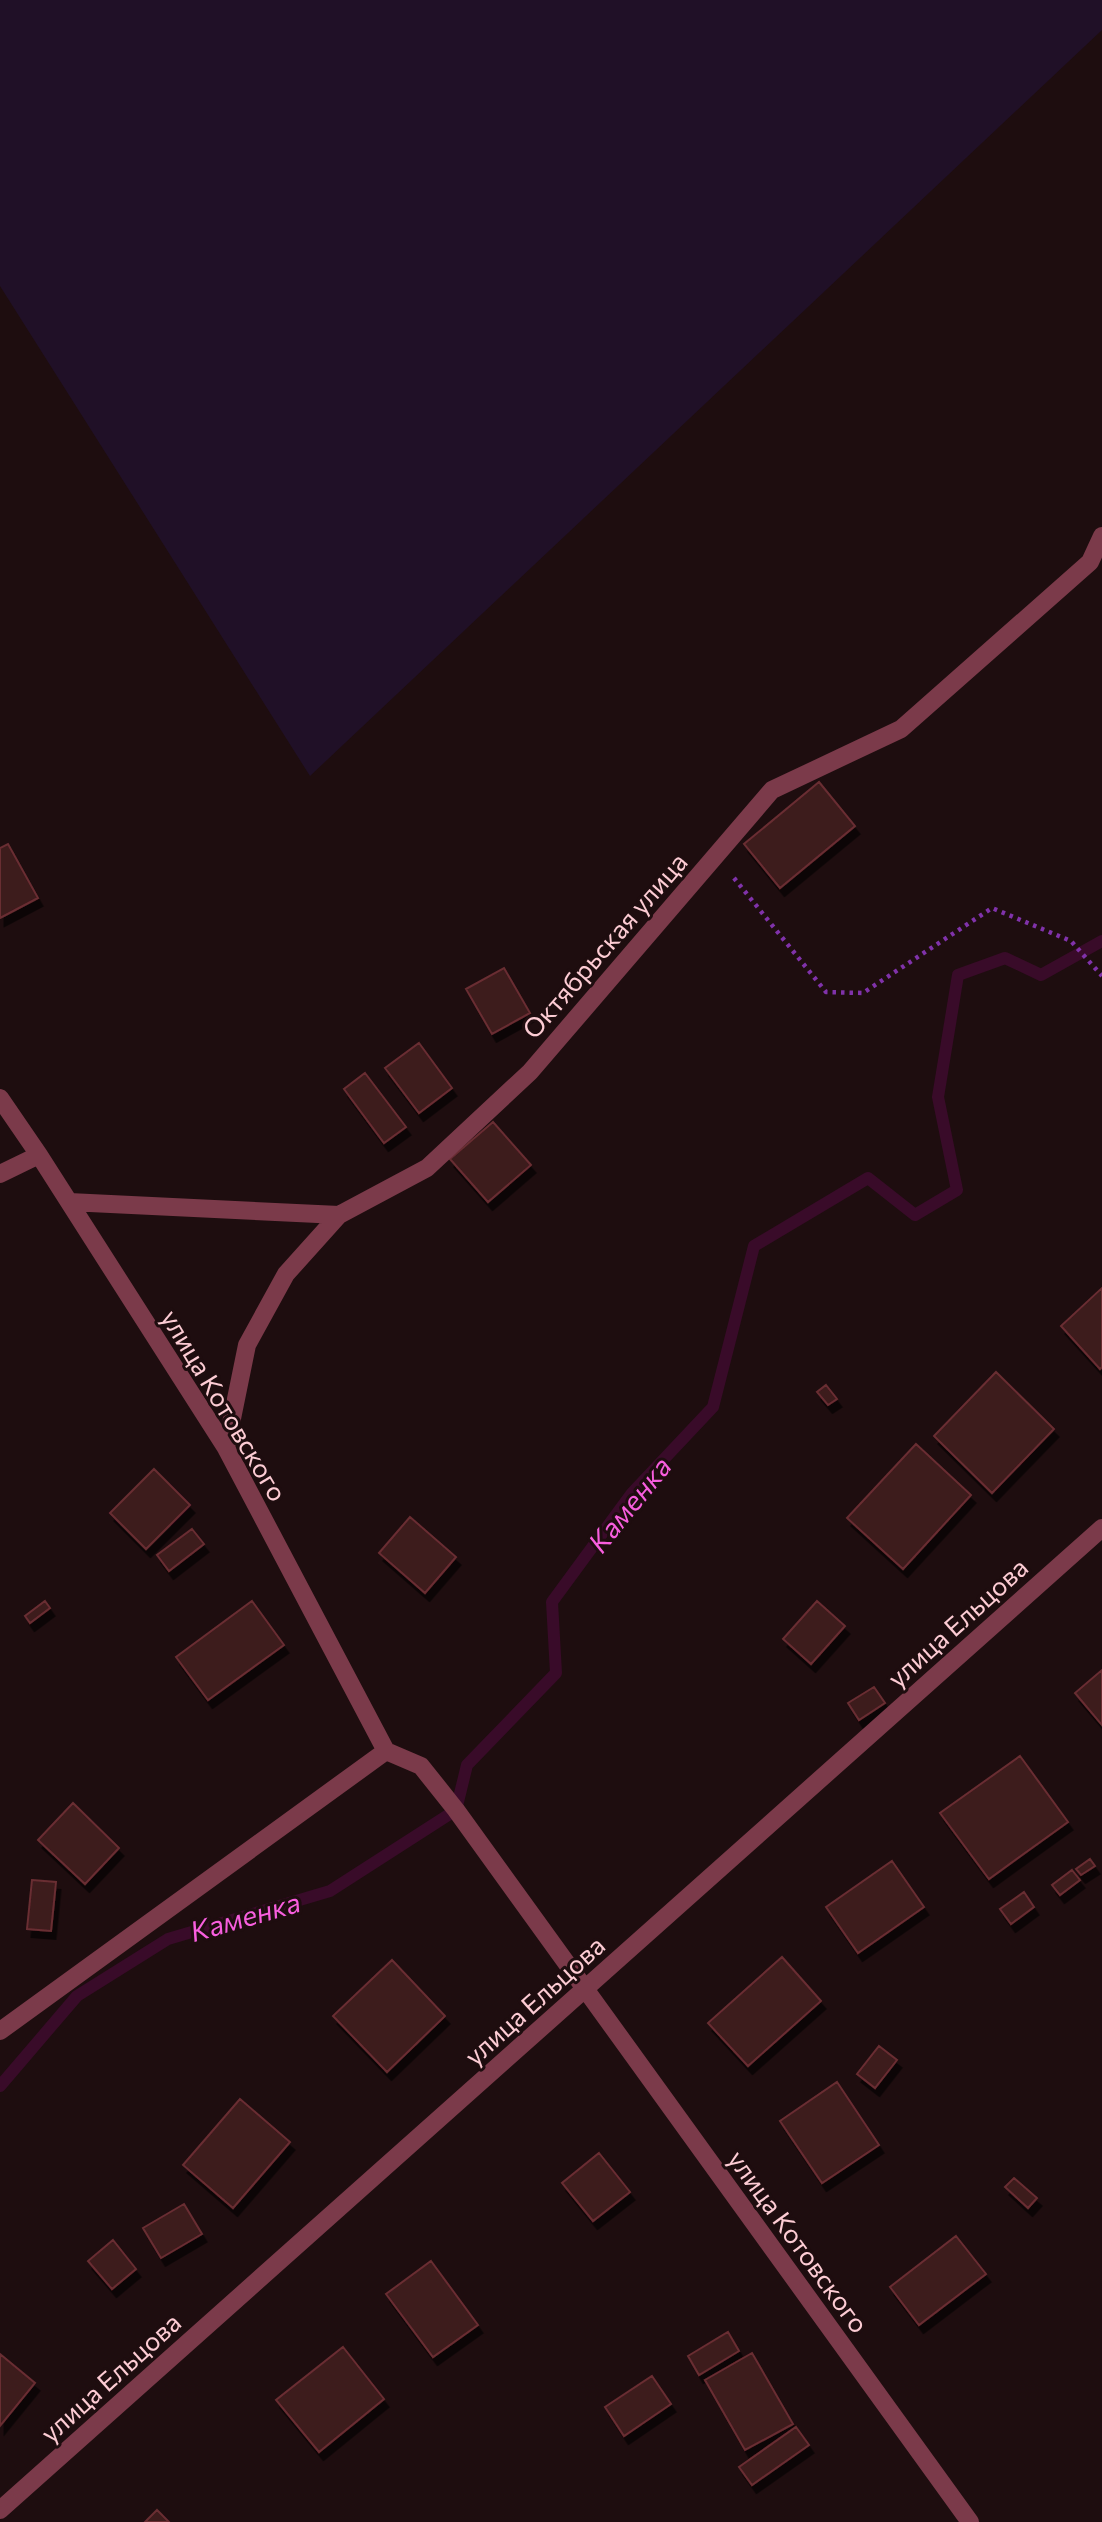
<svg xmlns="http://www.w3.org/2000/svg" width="1102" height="2522" font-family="Commissioner,sans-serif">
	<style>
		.green { fill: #201027 }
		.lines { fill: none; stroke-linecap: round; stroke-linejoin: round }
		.stream { stroke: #390b29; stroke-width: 12 }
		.building { fill: #3e1a1d; stroke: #692d32; stroke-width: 2; filter: url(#shadow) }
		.path { stroke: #8032aa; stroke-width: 4.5; stroke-dasharray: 3.5 5; stroke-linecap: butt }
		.minor { stroke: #7b3a4a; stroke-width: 18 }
		.labels { text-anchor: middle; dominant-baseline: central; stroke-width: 6; stroke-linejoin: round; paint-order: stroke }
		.street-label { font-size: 26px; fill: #fdccd4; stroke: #1e0d0f }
		.water-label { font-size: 28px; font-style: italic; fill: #f85ede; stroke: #1e0d0f }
	</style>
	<defs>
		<filter id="shadow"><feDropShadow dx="4.5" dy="8" stdDeviation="0" flood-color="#0009"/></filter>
	</defs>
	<rect width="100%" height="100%" fill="#1e0d0f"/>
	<path class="green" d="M0,0H1102V30L310,776L0,286Z"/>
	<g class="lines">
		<path class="stream" d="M0,2086L77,1996L168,1939L330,1891L456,1810L467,1765L556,1673L552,1602L632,1493L713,1407L754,1246L868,1178L915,1215L957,1190L938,1097L958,975L1005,958L1041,975L1102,941"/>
	</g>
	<path class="building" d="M819,782L855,826L780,888L744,844Z
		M8,844L38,898L0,918V848Z
		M504,968L530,1013L492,1034L466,989Z
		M419,1043L452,1088L419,1113L385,1068Z
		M365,1073L406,1127L384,1143L344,1089Z
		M493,1122L531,1165L488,1202L450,1159Z
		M1102,1288V1367L1100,1369L1061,1326Z
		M996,1372L1054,1429L992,1493L934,1436Z
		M826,1385L837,1399L828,1405L817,1392Z
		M916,1444L971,1495L903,1569L847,1518Z
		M154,1469L190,1505L146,1549L110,1513Z
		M410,1517L456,1557L425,1593L379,1553Z
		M192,1529L204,1544L169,1571L157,1555Z
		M45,1601L50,1608L30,1623L25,1616Z
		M252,1601L284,1645L208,1700L176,1657Z
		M817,1601L845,1626L811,1664L783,1639Z
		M1102,1670V1725L1075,1693Z
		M874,1687L885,1703L859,1720L848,1703Z
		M1020,1756L1068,1822L989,1879L940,1813Z
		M73,1803L119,1848L85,1884L38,1840Z
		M1090,1859L1095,1866L1081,1875L1076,1869Z
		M892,1861L924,1907L858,1953L826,1907Z
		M1072,1870L1080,1880L1060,1895L1052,1885Z
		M32,1880L56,1882L51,1931L27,1929Z
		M1024,1892L1034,1907L1011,1924L1000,1909Z
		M782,1957L821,2001L748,2066L708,2023Z
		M392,1960L445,2016L387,2072L333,2016Z
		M879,2046L897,2060L875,2088L857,2074Z
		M837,2082L879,2145L822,2183L780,2121Z
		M240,2099L290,2142L233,2208L183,2165Z
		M599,2153L630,2192L593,2221L562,2183Z
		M1014,2178L1037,2198L1028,2208L1005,2187Z
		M184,2204L202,2234L161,2258L143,2228Z
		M956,2236L986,2274L919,2325L890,2287Z
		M113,2240L136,2269L112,2289L88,2261Z
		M431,2261L478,2325L433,2357L386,2294Z
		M728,2332L739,2351L699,2375L688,2356Z
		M343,2347L384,2399L319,2452L276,2400Z
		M752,2353L793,2424L745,2450L705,2380Z
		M0,2354L35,2383L0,2426Z
		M652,2376L671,2404L624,2436L605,2407Z
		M796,2427L809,2445L752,2485L739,2467Z
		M157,2510L169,2522H145Z"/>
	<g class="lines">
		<path class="path" d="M734,878L826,992L863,993L992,908L1071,941L1102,976"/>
		<path class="minor" d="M0,1098L39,1155L226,1448L386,1751
			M0,1174L39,1155
			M69,1202L339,1215
			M226,1448L247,1345L286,1274L339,1215L427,1168L530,1072L772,790L901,729L1090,562L1102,536
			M386,1751L421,1766L456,1810L970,2522
			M0,2031L386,1751
			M0,2510L1102,1528"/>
	</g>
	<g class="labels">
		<g class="street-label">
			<text transform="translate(604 945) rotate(-49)">Октябрьская улица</text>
			<text transform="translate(225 1405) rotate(59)">улица Котовского</text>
			<text transform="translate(957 1622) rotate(-42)">улица Ельцова</text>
			<text transform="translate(534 2000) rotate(-42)">улица Ельцова</text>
			<text transform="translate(799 2241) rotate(54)">улица Котовского</text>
			<text transform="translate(110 2377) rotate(-42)">улица Ельцова</text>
		</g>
		<g class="water-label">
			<text transform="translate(629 1504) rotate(-51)">Каменка</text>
			<text transform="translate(245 1916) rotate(-16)">Каменка</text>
		</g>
	</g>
</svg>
